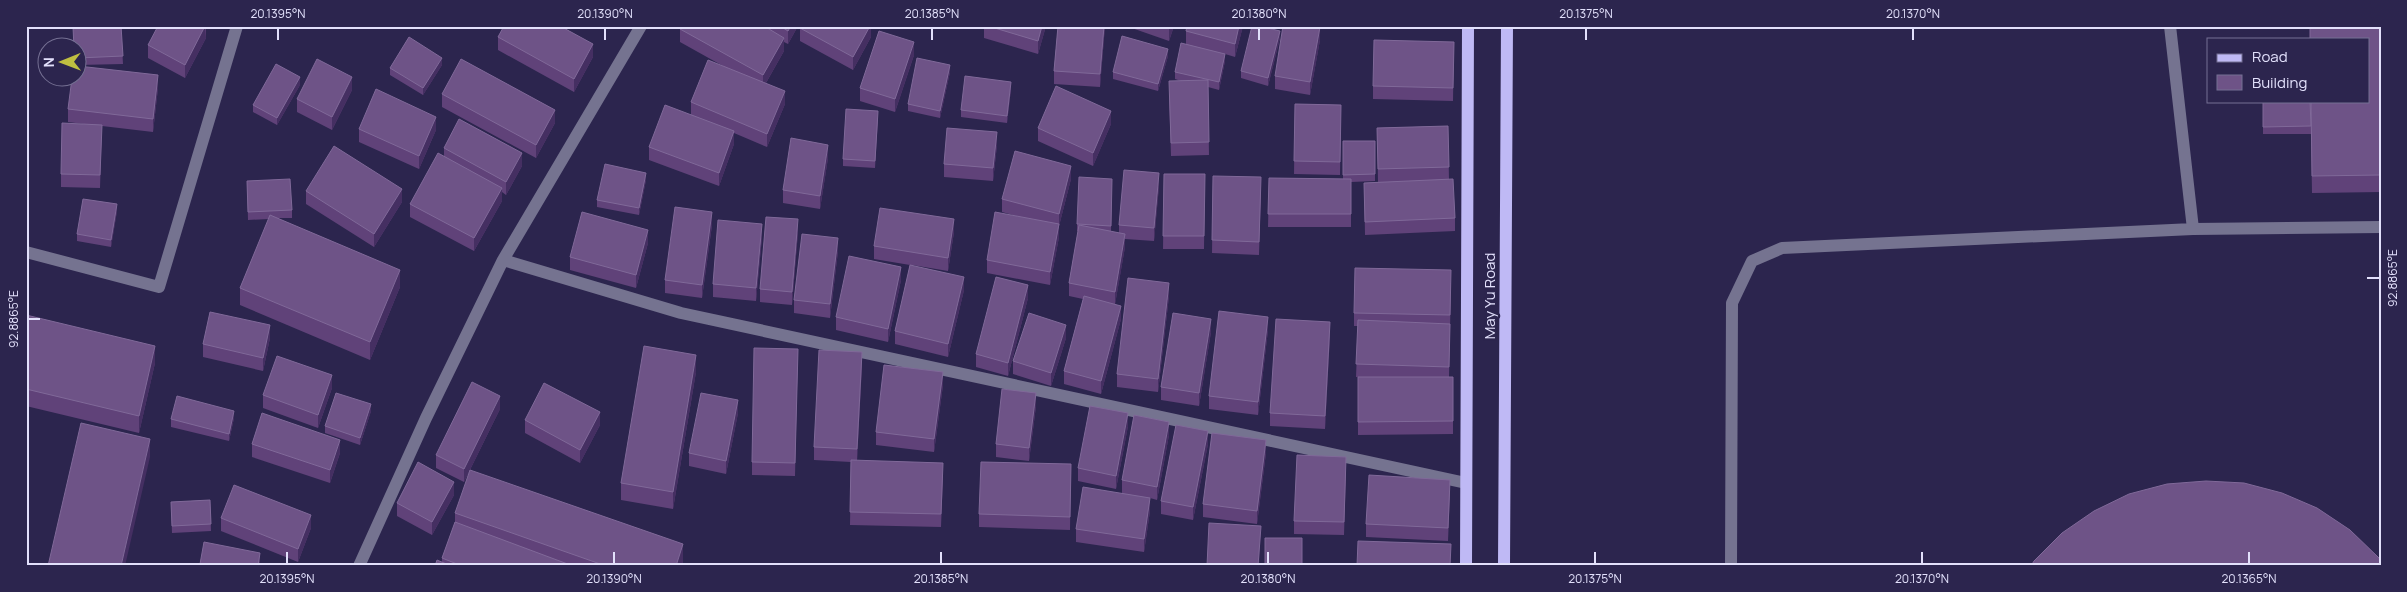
<svg xmlns="http://www.w3.org/2000/svg" width="2407" height="592" font-family="Manrope,sans-serif">
	<style>
		.lines { fill: none; stroke-linecap: round; stroke-linejoin: round }
		.minor { stroke: #757390; stroke-width: 12 }
		.major { stroke: #bfb9f5; stroke-width: 12 }
		.wall { fill: #604279 }
		.shaded-wall { fill: #452f62 }
		.building { fill: #6e5387; stroke: #806999 }
		.ticks { fill: none; stroke: #e2e0fb; stroke-width: 2 }
		.labels { text-anchor: middle; dominant-baseline: central; stroke-width: 4.5; stroke-linejoin: round; paint-order: stroke }
		.street-label { font-size: 15px; fill: #e2e0fb; stroke: #2c254e }
		.neatline { fill: none; stroke: #e2e0fb; stroke-width: 2 }
		.ticks-label { font-size: 12px; text-anchor: middle; fill: #e2e0fb }
	</style>
	<rect width="100%" height="100%" fill="#2c254e"/>
	<g class="lines">
		<path class="minor" d="M2170,26L2193,229
			M26,252L159,287L237,26
			M503,260L681,313L1466,483
			M359,566L426,418L503,260L641,26
			M1731,566L1732,303L1752,261L1782,248L2193,229L2381,227"/>
		<path class="major" d="M1466,566L1468,26
			M1504,566L1507,26"/>
	</g>
	<path class="wall" d="M121,26L123,64L78,65V48Z
		M206,26V38L185,78L148,58V45Z
		M681,26H798L788,44L784,42V51L766,83L785,104L767,147L734,133V144L719,186L649,160V147L691,115V102L723,66L680,42V29Z
		M871,26V37L853,70L800,41V28Z
		M984,26H1046L1038,54L984,38Z
		M1058,26H1105L1100,87L1054,84V71Z
		M1126,26H1174L1169,41Z
		M1243,26L1235,57L1225,54V61L1219,90L1208,87L1209,155L1171,156L1169,94L1181,81L1175,79V72L1186,44V31Z
		M2381,26V192L2312,193L2311,134H2263V101H2368Z
		M498,37L593,57L574,92L498,50Z
		M1280,38L1268,86L1241,78V71Z
		M1320,40L1310,95L1275,89V76Z
		M1454,42L1453,101L1373,99V86Z
		M914,55L895,112L860,101V88Z
		M1168,56L1158,91L1113,79V72Z
		M442,65L423,95L390,75V68Z
		M950,72L940,118L908,111V104Z
		M300,85L277,125L253,112V105Z
		M158,88L153,132L102,126L100,188L61,187V174L91,125L68,122V109Z
		M1011,89L1007,123L961,117V110Z
		M352,90L332,130L297,112V99Z
		M442,94L555,123L536,158L442,107Z
		M1295,104L1341,105L1340,175L1294,174Z
		M878,118L875,168L843,166V159Z
		M1111,124L1093,166L1038,141V128Z
		M1448,126L1449,180L1455,218V231L1365,235L1364,183L1378,182L1377,128Z
		M359,129L436,130L419,169L359,142Z
		M1343,141H1375V181L1351,182V227H1268L1269,178L1343,179Z
		M997,145L993,181L944,177V164Z
		M444,148L522,166L506,195L502,192V201L474,251L410,217V204L444,156Z
		M828,158L820,209L783,203V190Z
		M1164,174H1205L1204,249H1163Z
		M1213,176L1261,190L1259,255L1212,253Z
		M1071,179L1059,226V237L1050,285L987,273V260L1020,217L1002,212V199Z
		M1112,179L1111,232L1119,233V225L1159,186L1154,241L1125,239V247L1115,304L1121,319L1101,394L1064,384V371L1083,299L1069,296V283L1078,231H1077V224Z
		M646,180L639,215L597,207V200Z
		M247,181L292,210V218H278L400,287L370,360L240,305V288L269,219L248,220Z
		M306,191L402,202L374,247L306,204Z
		M117,211L111,247L77,241V234Z
		M712,225L702,298L665,293V280Z
		M798,232L792,305L760,302V289Z
		M954,232L948,271L912,265L964,290L948,357L895,344V331L910,265L874,259V246Z
		M762,237L756,301L713,297V284Z
		M648,243L636,288L570,270V257Z
		M838,251L830,318L794,313V300Z
		M901,280L888,342L836,330V317Z
		M1451,283L1449,377H1453V434L1358,435V377H1371H1356L1358,326H1354V313Z
		M1169,296L1158,392L1117,387V374Z
		M1028,298L1008,376L976,367V354Z
		M26,315L155,363L139,433L26,406Z
		M1268,330L1258,415L1209,409V396Z
		M1211,332L1199,406L1161,400V387Z
		M1330,335L1325,429L1270,426V413Z
		M270,338L263,371L203,357V344Z
		M1066,338L1051,386L1013,374V361Z
		M798,349L795,476L752,475V462Z
		M862,365L857,461L943,476L941,527L850,525L851,462L814,460V447Z
		M696,372L673,509L621,500V483Z
		M943,385L934,452L876,445V432Z
		M332,388L318,428L263,408V395Z
		M1036,406L1029,461L996,457V444Z
		M500,409L464,482L436,468V455Z
		M371,411L360,445L325,433V426Z
		M738,413L726,474L689,466V453Z
		M234,418L229,441L171,427V419Z
		M525,420L600,425L580,463L525,433Z
		M1128,426L1116,489L1078,481V468Z
		M1169,435L1157,500L1150,498V511L1144,552L1076,542V529L1122,493V480Z
		M252,444L340,453L330,483L252,457Z
		M1208,444L1193,520L1161,514V501Z
		M1266,453L1257,524L1203,517V504Z
		M1071,464L1070,530L979,527V514Z
		M1346,470L1344,535L1294,534V521Z
		M1450,493L1448,541L1366,537V524Z
		M454,495L432,535L397,516V503Z
		M210,500L211,531L172,533L171,502Z
		M455,513L683,561L682,566H435L442,562V558L455,523Z
		M221,518L311,528L298,562L221,531Z
		M260,560L259,566H200V564Z"/>
	<path class="shaded-wall" d="M205,26L206,38L185,78V65Z
		M791,26H798L788,44V31Z
		M870,26H871V37L853,70V57Z
		M1042,26H1046L1038,54V41Z
		M1104,26H1105L1100,87V74Z
		M1169,26H1174L1169,41Z
		M1239,26H1243L1235,57V44Z
		M1320,27V40L1310,95V82Z
		M1280,31V38L1268,86V78Z
		M784,38V51L763,88V75Z
		M914,42V55L895,112V99Z
		M593,44V57L574,92V79Z
		M1168,49V56L1158,91V84Z
		M1225,54V61L1219,90V82Z
		M442,58V65L423,95V88Z
		M950,65V72L940,118V111Z
		M158,75V88L153,132V119Z
		M300,77V85L277,125V118Z
		M352,77V90L332,130V117Z
		M1011,82V89L1007,123V116Z
		M785,91V104L767,147V134Z
		M555,110V123L536,158V145Z
		M1111,111V124L1093,166V153Z
		M436,117V130L419,169V156Z
		M734,131V144L719,186V173Z
		M997,132V145L993,181V168Z
		M828,145V158L820,209V196Z
		M522,153V166L506,195V182Z
		M1071,166V179L1059,226V237L1050,285V272L1059,225V214Z
		M646,173V180L639,215V208Z
		M1159,173V186L1154,241V228Z
		M502,188V201L474,251V238Z
		M402,189V202L374,247V234Z
		M117,204V211L111,247V240Z
		M712,212V225L702,298V285Z
		M798,219V232L792,305V292Z
		M954,219V232L948,271V258Z
		M762,224V237L756,301V288Z
		M648,230V243L636,288V275Z
		M1125,234V247L1115,305V292Z
		M838,238V251L830,318V304Z
		M901,267V280L888,342V329Z
		M400,270V287L370,360V342Z
		M964,277V290L948,357V344Z
		M1169,283V296L1158,392V379Z
		M1028,285V298L1008,376V363Z
		M1121,306V319L1101,394V381Z
		M1268,317V330L1258,415V402Z
		M1211,319V332L1199,406V393Z
		M1330,322V335L1325,429V416Z
		M270,325V338L263,371V358Z
		M1066,325V338L1051,386V373Z
		M155,346V363L139,433V416Z
		M862,352V365L857,462V449Z
		M696,355V372L673,509V492Z
		M943,372V385L934,452V439Z
		M332,375V388L318,428V415Z
		M1036,393V406L1029,461V448Z
		M500,396V409L464,482V469Z
		M738,400V413L726,474V461Z
		M371,404V411L360,445V438Z
		M234,411V418L229,441V434Z
		M600,412V425L580,463V450Z
		M1128,413V426L1116,489V476Z
		M1169,422V435L1157,500V487Z
		M1208,431V444L1193,520V507Z
		M150,439V457L125,566H121Z
		M340,440V453L330,483V470Z
		M1266,440V453L1257,524V511Z
		M454,482V495L432,535V522Z
		M1150,498V511L1144,552V539Z
		M311,515V528L298,562V549Z
		M1261,526L1259,566H1258Z
		M683,544V561L682,566H676Z
		M260,553V560L259,566H258Z"/>
	<path class="building" d="M100,26H121L123,56L78,58V48H74L73,27Z
		M158,26H205L185,65L148,45Z
		M504,26H560L593,44L574,79L498,37Z
		M681,26H764L784,38L763,75L680,29Z
		M780,26H791L788,31Z
		M801,26H870L853,57L800,28Z
		M988,26H1042L1038,41Z
		M1058,26H1104L1100,74L1054,71Z
		M1187,26H1239L1235,44L1186,31Z
		M1252,26H1260L1280,31L1268,78L1241,71Z
		M1283,26L1320,27L1310,82L1275,76Z
		M2310,26H2381V175L2312,176L2311,101H2368V39H2310Z
		M879,31L914,42L895,99L860,88Z
		M1122,36L1168,49L1158,84L1113,72Z
		M409,37L442,58L423,88L390,68Z
		M1374,40L1454,42L1453,88L1373,86Z
		M1181,43L1225,54L1219,82L1175,72Z
		M917,58L950,65L940,111L908,104Z
		M317,59L352,77L332,117L297,99Z
		M461,59L555,110L536,145L442,94Z
		M708,60L785,91L767,134L691,102Z
		M276,64L300,77L277,118L253,105Z
		M78,66L158,75L153,119L68,109L72,78H78Z
		M965,76L1011,82L1007,116L961,110Z
		M1208,80L1209,142L1171,143L1169,81Z
		M1056,86L1111,111L1093,153L1038,128Z
		M376,89L436,117L419,156L359,129Z
		M2263,101H2310L2311,126L2263,127Z
		M1295,104L1341,105L1340,162L1294,161Z
		M665,105L734,131L719,173L649,147Z
		M846,109L878,111L875,161L843,159Z
		M459,119L522,153L506,182L444,148Z
		M62,123L102,125L100,175L61,174Z
		M1448,126L1449,167L1378,169L1377,128Z
		M947,128L997,132L993,168L944,164Z
		M791,138L828,145L820,196L783,190Z
		M1343,141H1375V174L1343,175Z
		M334,146L402,189L374,234L306,191Z
		M1015,151L1071,166L1059,214L1002,199Z
		M438,153L502,188L474,238L410,204Z
		M605,164L646,173L639,208L597,200Z
		M1124,170L1159,173L1154,228L1119,225Z
		M1164,174H1205L1204,236H1163Z
		M1213,176L1261,177L1259,242L1212,240Z
		M1079,177L1112,179L1111,226L1077,224Z
		M1269,178L1351,179V214H1268Z
		M290,179L292,210L248,212L247,181Z
		M1453,179L1455,218L1365,222L1364,183Z
		M83,199L117,204L111,240L77,234Z
		M675,207L712,212L702,285L665,280Z
		M880,208L954,219L948,258L874,246Z
		M582,212L648,230L636,275L570,257Z
		M995,212L1059,224L1050,272L987,260Z
		M270,215L400,270L370,342L240,288Z
		M766,217L798,219L792,292L760,289Z
		M718,220L762,224L756,288L713,284Z
		M1079,225L1125,234L1115,292L1069,283Z
		M802,234L838,238L830,304L794,300Z
		M849,256L901,267L888,329L836,317Z
		M910,265L964,277L948,344L895,331Z
		M1355,268L1451,270L1450,315L1354,313Z
		M996,277L1028,285L1008,363L976,354Z
		M1128,278L1169,283L1158,379L1117,374Z
		M1084,296L1121,306L1101,381L1064,371Z
		M1219,311L1268,317L1258,402L1209,396Z
		M210,312L270,325L263,358L203,344Z
		M1029,313L1066,325L1051,373L1013,361Z
		M1173,313L1211,319L1199,393L1161,387Z
		M26,315L155,346L139,416L26,389Z
		M1276,319L1330,322L1325,416L1270,413Z
		M1358,320L1450,324L1449,367L1356,364Z
		M644,346L696,355L673,492L621,483Z
		M754,348L798,349L795,463L752,462Z
		M819,350L862,352L857,449L814,447Z
		M277,356L332,375L318,415L263,395Z
		M884,365L943,372L934,439L876,432Z
		M1358,377H1453V421L1358,422Z
		M472,382L500,396L464,469L436,455Z
		M544,383L600,412L580,450L525,420Z
		M1002,389L1036,393L1029,448L996,444Z
		M336,393L371,404L360,438L325,426Z
		M701,393L738,400L726,461L689,453Z
		M177,396L234,411L229,434L171,419Z
		M1090,406L1128,413L1116,476L1078,468Z
		M262,413L340,440L330,470L252,444Z
		M1134,415L1169,422L1157,487L1122,480Z
		M81,423L150,439L121,566H48Z
		M1176,425L1208,431L1193,507L1161,501Z
		M1212,433L1266,440L1257,511L1203,504Z
		M1297,455L1346,457L1344,522L1294,521Z
		M851,460L943,463L941,514L850,512Z
		M418,462L454,482L432,522L397,503Z
		M981,462L1071,464L1070,517L979,514Z
		M470,470L683,544L676,566H606L455,513Z
		M1369,475L1450,480L1448,528L1366,524Z
		M2206,481L2244,483L2282,493L2317,508L2350,530L2378,557L2381,560V566H2031L2034,561L2062,533L2094,511L2129,494L2167,484Z
		M234,485L311,515L298,549L221,518Z
		M1083,487L1150,498L1144,539L1076,529Z
		M210,500L211,524L172,526L171,502Z
		M455,522L573,566H462L442,558Z
		M1209,523L1261,526L1258,566H1207Z
		M1265,538H1302V566H1265Z
		M1358,541L1451,544L1450,566H1357Z
		M204,542L260,553L258,566H211L200,564Z
		M437,560L451,566H435Z"/>
	<path class="ticks" d="M278,28V40M605,28V40M932,28V40M1259,28V40M1586,28V40M1913,28V40M2367,278H2380M28,319H40M287,552V564M614,552V564M941,552V564M1268,552V564M1595,552V564M1922,552V564M2249,552V564"/>
	<g class="labels">
		<g class="street-label">
			<text transform="translate(1489 296) rotate(-90)">May Yu Road</text>
		</g>
	</g>
	<rect width="2407" height="592" fill="none" stroke="#2c254e" stroke-width="55"/>
	<rect x="2207" y="38" width="162" height="65" fill="#2c254e" stroke="#757093"/>
	<rect x="2217" y="54" width="25" height="8" fill="#bfb9f5" stroke="#757093"/>
	<text x="2252" y="62" font-size="15" fill="#e2e0fb">Road</text>
	<rect x="2217" y="75" width="25" height="15" fill="#6e5387" stroke="#757093"/>
	<text x="2252" y="88" font-size="15" fill="#e2e0fb">Building</text>
	<g transform="translate(62 62) rotate(269)"><circle r="24" fill="#2c254e" stroke="#757093"/>
	<path d="M0-4L9 19L0 12L-9 19Z" fill="#bfbe41"/>
	<text y="-8" font-size="14" font-weight="bold" text-anchor="middle" fill="#e2e0fb">N</text>
	</g>
	<rect x="28" y="28" width="2352" height="536" class="neatline"/>
	<g class="ticks-label">
		<text x="278" y="18">20.1395°N</text>
		<text x="605" y="18">20.1390°N</text>
		<text x="932" y="18">20.1385°N</text>
		<text x="1259" y="18">20.1380°N</text>
		<text x="1586" y="18">20.1375°N</text>
		<text x="1913" y="18">20.1370°N</text>
		<text transform="translate(2393 278) rotate(-90)" y="4">92.8865°E</text>
		<text transform="translate(14 319) rotate(-90)" y="4">92.8865°E</text>
		<text x="287" y="583">20.1395°N</text>
		<text x="614" y="583">20.1390°N</text>
		<text x="941" y="583">20.1385°N</text>
		<text x="1268" y="583">20.1380°N</text>
		<text x="1595" y="583">20.1375°N</text>
		<text x="1922" y="583">20.1370°N</text>
		<text x="2249" y="583">20.1365°N</text>
	</g>
</svg>
